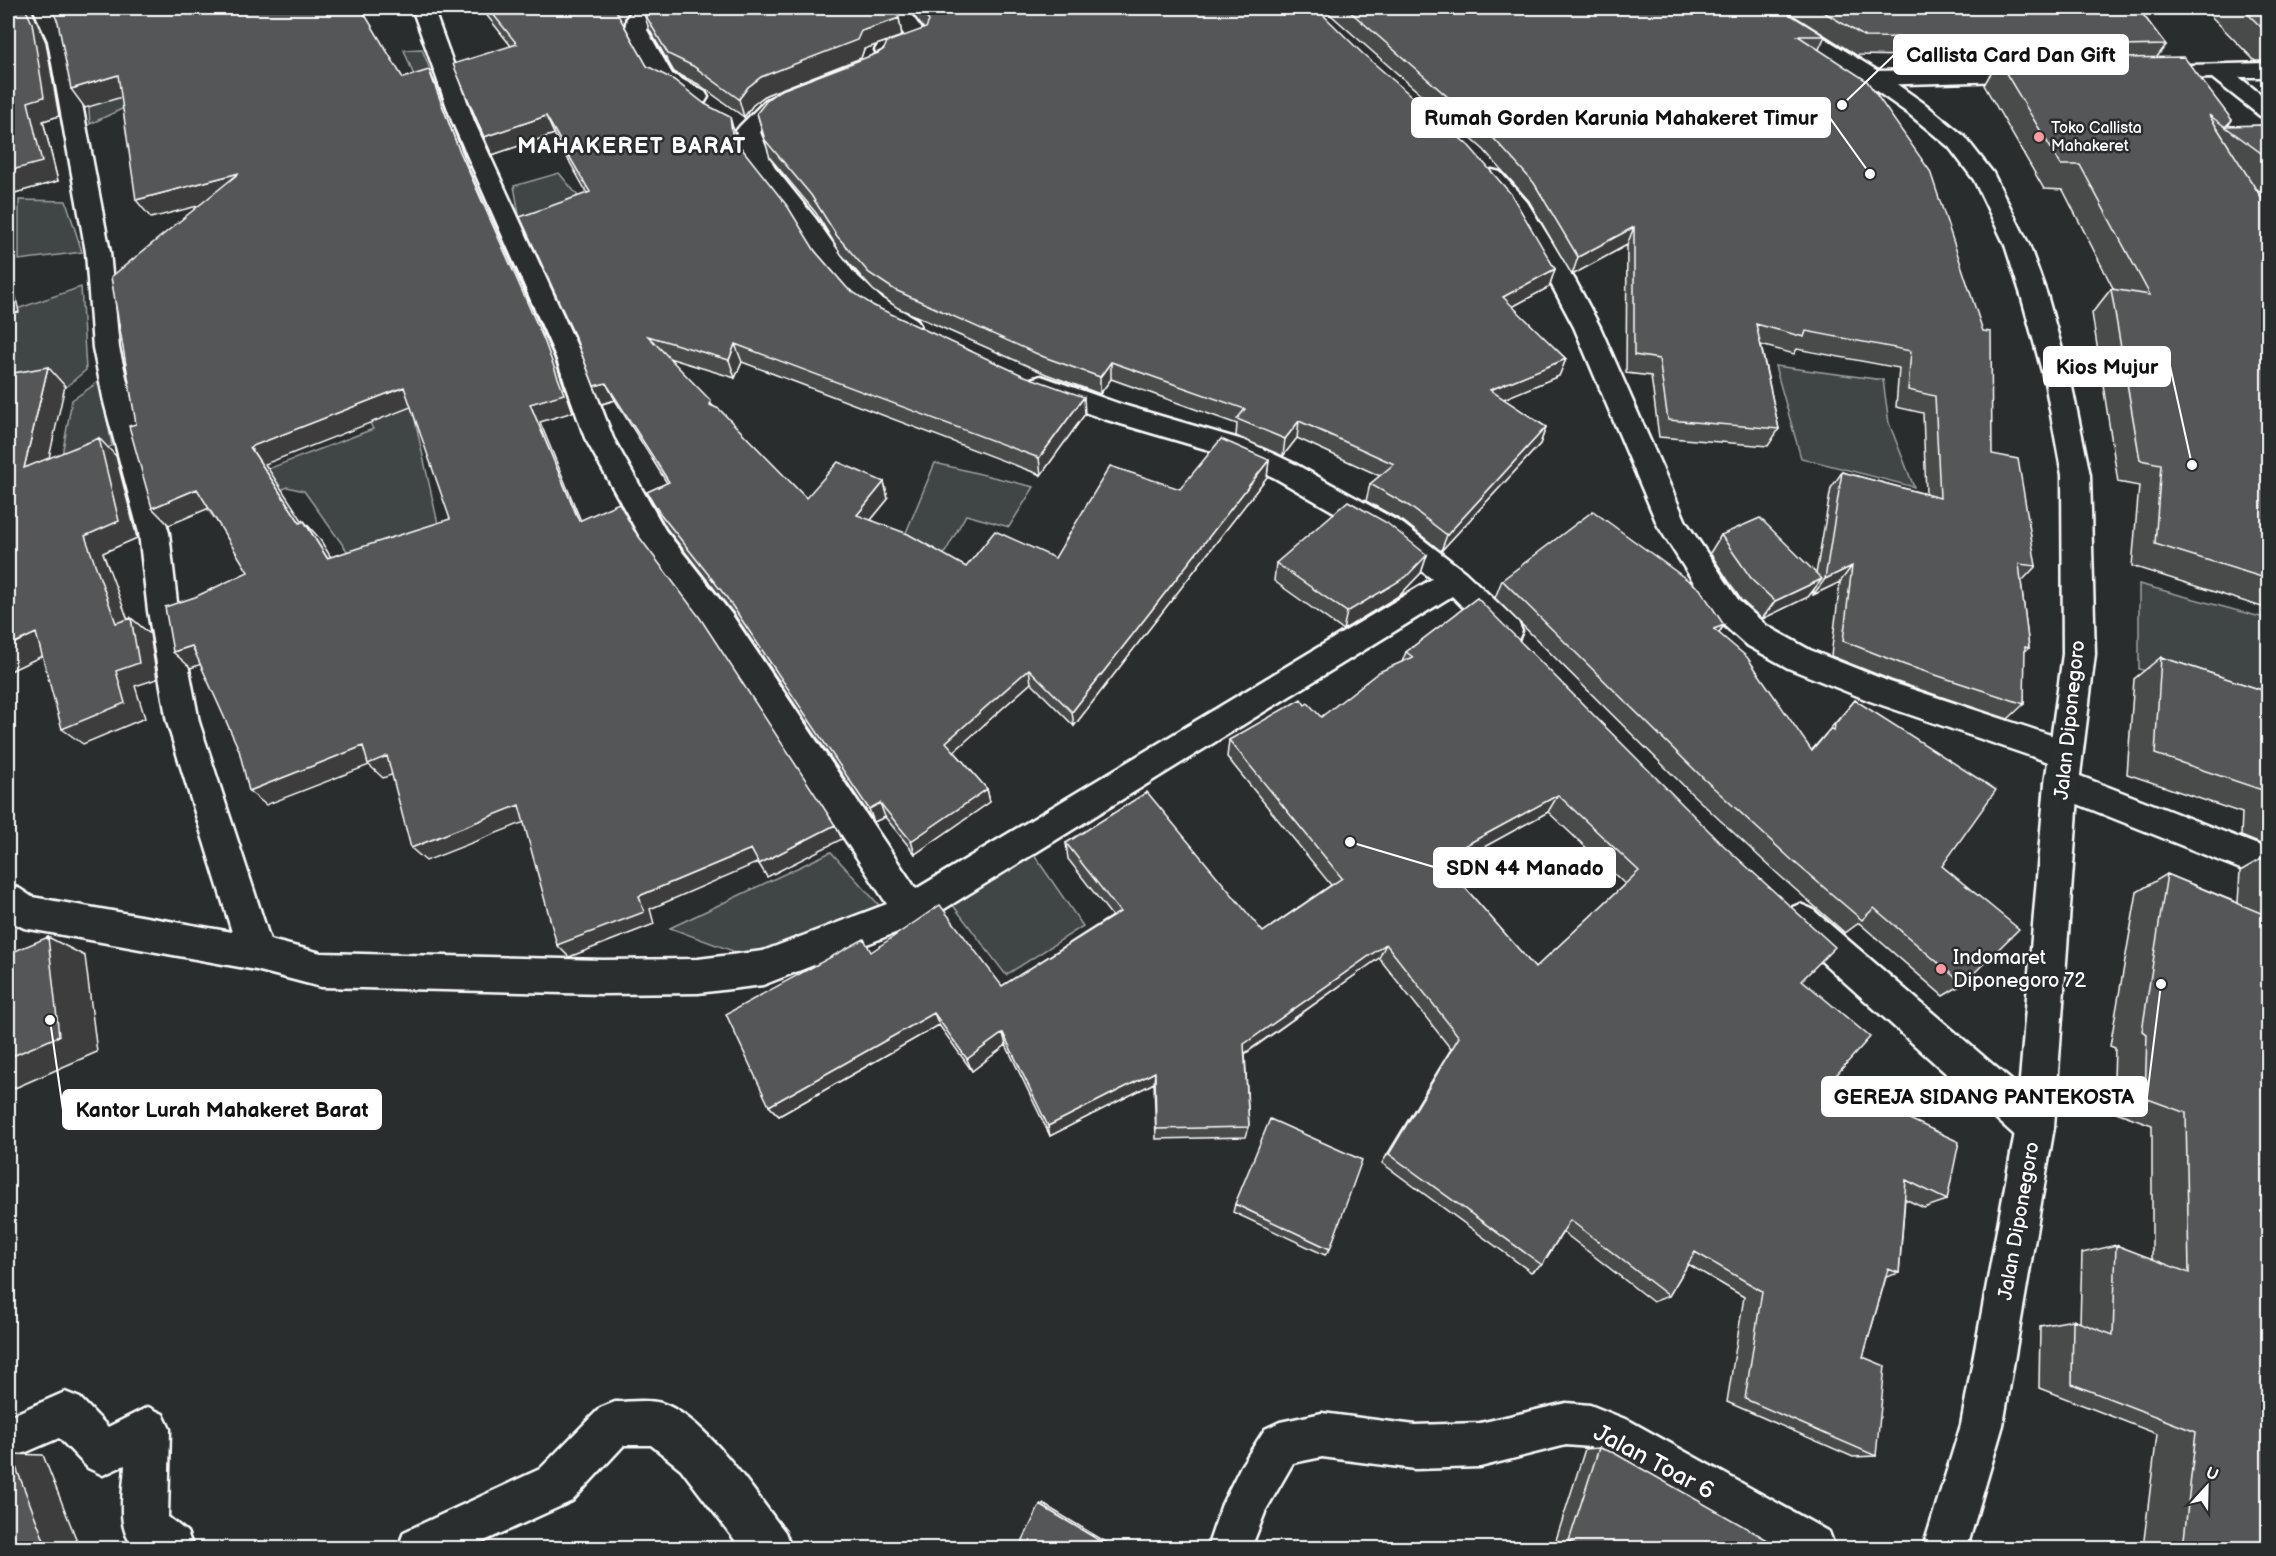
<svg xmlns="http://www.w3.org/2000/svg" width="2276" height="1556" font-family="'Balsamiq Sans',sans-serif">
	<style>
		.green { fill: #414445; stroke: #a0a2a2; stroke-width: 1.5 }
		.lines { fill: none; stroke-linecap: round; stroke-linejoin: round }
		.street-casing { stroke: #fff; stroke-width: 5 }
		.secondary-casing { stroke: #fff; stroke-width: 5 }
		.street { fill: #2a2d2e; fill-rule: evenodd }
		.secondary { fill: #2a2d2e; fill-rule: evenodd }
		.wall { fill: #494b4c; stroke: #fff; stroke-width: 1.5; fill-rule: evenodd }
		.shaded-wall { fill: #3c3d3e; stroke: #fff; stroke-width: 1.5 }
		.building { fill: #555758; stroke: #fff; stroke-width: 1.5; fill-rule: evenodd }
		.poi-dot { fill: #ff9aa2; stroke: #2a2d2e; stroke-width: 2 }
		.labels { text-anchor: middle; dominant-baseline: central; stroke-width: 5; stroke-linejoin: round; paint-order: stroke }
		.far-poi-label { font-size: 16px; fill: #fff; stroke: #2a2d2e; text-anchor: start }
		.street-label { font-size: 20px; fill: #fff; stroke: #2a2d2e }
		.poi-label { font-size: 20px; fill: #fff; stroke: #2a2d2e; text-anchor: start }
		.far-district-label { font-size: 22px; font-weight: bold; letter-spacing: 1.5px; fill: #fff; stroke: #2a2d2e }
		.near-street-label { font-size: 24px; fill: #fff; stroke: #2a2d2e }
		.leader { fill: none; stroke: #fff; stroke-width: 2 }
		.callout-dot { fill: #fff; stroke: #2a2d2e; stroke-width: 2 }
		.callout { fill: #fff; stroke: #fff; stroke-width: 2 }
		.callout-label { font-size: 21px; text-anchor: middle; font-weight: bold; fill: #111 }
	</style>
	<rect width="100%" height="100%" fill="#2a2d2e"/>
	<filter id="ink" filterUnits="userSpaceOnUse"><feTurbulence type="fractalNoise" baseFrequency=".0167" numOctaves="2"/><feDisplacementMap in="SourceGraphic" scale="12" xChannelSelector="R" yChannelSelector="G"/><feConvolveMatrix kernelMatrix="1 2 1 2 8 2 1 2 1" color-interpolation-filters="sRGB"/></filter>
	<g filter="url(#ink)">
		<path class="green" d="M422,49L432,75L416,81L404,50Z
			M135,92L143,99L90,124L88,98Z
			M559,173L578,196L520,220L514,186Z
			M19,200L66,201L82,252L19,260Z
			M81,287L86,370L22,424L8,337V312Z
			M1775,366L1883,380L1889,423L1914,487L1801,458Z
			M100,381L112,446L60,466L72,400Z
			M407,384L448,569L355,562L304,491L287,487L218,523L197,496L373,429L359,402Z
			M935,463L1034,487L1009,527L966,515L914,608L880,595Z
			M2139,584L2268,619V711L2139,669Z
			M831,852L879,905L749,957L670,928Z
			M1034,855L1083,926L1006,975L952,904Z"/>
		<g class="lines">
			<defs>
				<path id="street" d="M33,8H53L70,41L110,252L119,348L132,402L169,533L178,611L199,722L270,940L321,953L603,960L698,959L763,951L887,904L710,633L645,546L585,438L556,357L452,121L412,8H433L474,121L582,357L613,438L665,530L732,615L916,889L1432,579L1383,540L1275,478L1226,455L1104,419L1031,393L1028,386L1031,379L1041,376L1123,405L1246,441L1295,464L1403,524L1465,572L1518,622L1522,631L1518,640L1507,643L1496,640L1452,596L923,922L763,985L698,993L603,994L321,987L256,970L24,928L8,920V884L20,889L32,897L232,932L167,722L148,611L139,533L104,402L93,348L86,252L48,41Z
					M635,8H656L648,18L647,30L672,74L705,92L708,97L705,102L697,104L689,102L655,83L625,30L627,17Z
					M886,8H906L930,40L927,45L886,57L878,55L875,50L878,45L906,37Z
					M2268,63V77H2239L2268,100V118L2260,116L2212,78L2151,80L2143,78L2140,73L2143,68L2151,66Z
					M2034,68L2042,70L2045,75L2042,80L1873,85L1865,83L1862,78L1865,73L1873,71Z
					M794,87L802,89L805,94L802,99L776,114L760,132L774,167L815,218L853,272L882,299L916,319L920,325L916,331C903,335 894,330 882,323C836,296 827,267 797,228C773,196 746,170 736,131L740,126L766,100Z
					M1492,170L1500,172L1527,202L1575,280L1600,327L1686,522L1739,601L1767,626L1810,650L1890,682L2078,744L2082,754L2078,764L2066,768L1870,701L1788,668L1745,644L1717,619L1658,526L1574,327L1549,280L1508,211L1480,177L1484,172Z
					M2062,769L2268,849V880L2050,793L2045,783L2050,773Z
					M1800,904L1812,909L2049,1113L2054,1127L2049,1141L2035,1146L2021,1141L1788,931L1782,920L1788,909Z
					M65,1392L80,1398L108,1427L148,1407L163,1414L170,1429L168,1517L187,1532L193,1548H136C114,1530 124,1490 125,1465L103,1475L88,1468L59,1438L8,1460V1417Z
					M615,1402C629,1402 648,1399 661,1403C706,1417 756,1495 785,1532L791,1548H741L681,1469L651,1445H624L572,1501L469,1548H398L404,1532L540,1469L600,1408Z
					M1566,1403L1590,1405L1630,1421L1829,1532L1835,1548H1770L1601,1452L1590,1447L1566,1445L1480,1467L1415,1469L1322,1457L1293,1463L1266,1510L1251,1548H1207L1222,1504L1241,1466L1265,1429L1280,1422L1322,1413L1415,1425L1480,1423Z"/>
				<path id="secondary" d="M1751,8H1776L1881,73L1925,104L1965,137L1993,173L2029,245L2047,295L2071,382L2090,475L2095,654L2079,783L2054,1127L2003,1425L1967,1548H1923L1961,1425L2016,1127L2045,783L2063,654L2062,475L2045,382L2021,295L2005,245L1974,180L1949,147L1909,114L1865,83L1755,12Z"/>
			</defs>
			<use href="#street" class="street-casing"/>
			<use href="#secondary" class="secondary-casing"/>
			<use href="#street" class="street"/>
			<use href="#secondary" class="secondary"/>
		</g>
		<path class="wall" d="M8,8H31L46,42L59,116L43,121L58,181L11,194L14,262L8,260Z
			M481,8H632L625,17L624,25L647,66L735,135L736,139L739,145L815,251L847,288L874,306L1085,414L1041,475L742,362L735,378L669,358L713,406L806,498L884,482L888,499L871,520L966,567L1055,558L1180,489L1269,460L1267,477L1074,726L1031,683L954,751L987,789L990,802L915,854L885,817L874,822L734,614L667,529L655,508L647,492L667,483L615,400L602,404L587,193L554,134L492,155L511,46Z
			M908,8H1316L1555,269L1549,287L1512,307L1566,359L1559,376L1503,399L1546,427L1540,444L1441,551L1404,522L1366,501L1370,484L1380,476L1297,438L1283,456L1236,436L1237,424L1111,379L1100,394L1046,374L898,308L873,290L841,254L816,213L770,158L757,113L924,29Z
			M1323,8H2138L2166,45L2157,57L2232,120L2228,126L2268,125V198L2256,188L2268,208V609L2132,566L2139,486L2118,482L2092,313L2111,289L2114,290L2063,190L2044,189L1984,85L1995,66L1973,67L1967,57L1856,55L1794,16L1825,36L1819,49L1992,454L2036,566L2021,582L2029,648L2024,652V704L2008,719L1891,680L1831,656L1840,582L1813,595L1814,590L1808,597L1762,619L1741,600L1710,553L1721,535L1816,574L1831,488L1842,472L1926,494L1923,413L1896,407L1899,368L1797,349L1794,354L1761,345L1779,429L1768,446L1659,437L1651,376L1626,373L1627,245L1572,275L1529,201L1484,150Z
			M2203,8H2268V61H2255Z
			M643,11L899,18L902,36L864,49L861,58L766,95L753,105L744,117L698,84L674,72L649,29Z
			M1427,555L1421,573L1400,595L1343,630L1274,581L1276,563Z
			M1502,580L1724,625L1719,633L1811,751L1855,700L1942,866L1963,984L1943,996L1859,923L1845,933L1779,875L1692,794L1495,598Z
			M1477,598L1802,980L1830,1082L1947,1200L1924,1208L1905,1199L1899,1273L1886,1277L1863,1357L1876,1456L1853,1457L1727,1402L1744,1297L1688,1264L1669,1296L1653,1302L1563,1232L1542,1265L1531,1272L1382,1163L1451,1049L1379,958L1245,1054L1249,1127L1246,1137L1156,1139L1154,1083L1050,1136L1006,1045L972,1071L939,1025L779,1116L769,1106L871,952L1002,986L1112,916L1068,859L1066,843L1263,932L1331,885L1227,757L1229,740L1305,705L1321,717L1402,662L1406,652ZM1548,812L1625,884L1535,968L1447,867Z
			M2161,657L2268,692V847L2241,836L2242,813L2127,774L2134,679Z
			M2268,855V1548H2143L2157,1434L2039,1388L2040,1326L2073,1320L2080,1323L2082,1253L2116,1245L2152,1259V1125L2113,1111L2115,1048L2110,1046L2137,892L2167,874L2238,903L2240,871Z
			M1235,1204L1330,1249L1325,1255L1233,1212Z
			M1599,1448L1780,1548H1571L1556,1540L1585,1449Z"/>
		<path class="shaded-wall" d="M25,8H31L46,42L59,116L43,121L58,181L11,194L14,262L8,255V171L28,102Z
			M617,8H632L625,17L623,31L617,13Z
			M899,18L902,36L864,49L861,58L766,95L753,105L744,117L739,99L748,87L761,77L861,31Z
			M429,70L438,89L467,164L554,358L573,412L540,422L588,538L579,521L530,404L457,145Z
			M118,75L132,94L85,108L71,89Z
			M546,116L554,134L492,155L484,137Z
			M730,117L735,135L738,151L732,133Z
			M239,173L252,192L151,218L136,200Z
			M1634,227L1627,245L1572,275L1578,257Z
			M8,262L19,312L8,315Z
			M1555,269L1549,287L1497,315L1503,297Z
			M735,344L742,362L735,378L729,360Z
			M1566,359L1559,376L1484,407L1490,390Z
			M1111,362V379L1100,394V377Z
			M48,367L65,386L43,485L24,468Z
			M606,383L615,400L602,404L594,386Z
			M404,387L416,405L265,464L315,540L300,523L250,447Z
			M1084,397L1085,414L1041,475L1039,458Z
			M1299,421L1297,438L1283,456L1285,439Z
			M1546,427L1540,444L1441,551L1447,535Z
			M99,438L116,456L137,538L103,553L134,636L131,618L150,634L157,679L135,686L145,718L83,744L62,729L116,671L85,536Z
			M1269,460L1267,477L1074,726L1072,712Z
			M884,482L888,499L862,531L857,515Z
			M197,489L214,506L169,525L152,508Z
			M304,521L319,538L342,575L327,558Z
			M1427,555L1421,573L1400,595L1343,630L1347,612Z
			M1852,566L1840,582L1813,595L1825,579Z
			M1822,579L1808,597L1762,619L1775,601Z
			M1724,625L1712,642L1714,629Z
			M36,633L57,649L8,672V646Z
			M192,646L209,661L191,668L173,652Z
			M1029,669L1031,683L949,756L946,742Z
			M363,746L387,756L402,771L383,778L369,765L266,805L249,791Z
			M987,789L990,802L915,854L911,841Z
			M1558,795L1548,812L1433,875L1440,859Z
			M880,803L885,817L874,822L869,809Z
			M519,805L532,819L426,861L411,848Z
			M835,825L842,839L767,877L759,864Z
			M751,849L759,862L650,909L654,924L569,957L557,945L639,896Z
			M48,937L85,956L97,1052L8,1091V1058Z
			M1386,944L1379,958L1241,1056L1244,1044Z
			M934,1013L939,1025L779,1116L769,1106Z
			M1003,1033L1006,1045L972,1071L967,1059Z
			M1155,1072L1154,1083L1050,1136L1048,1126Z
			M11,1454L43,1455L77,1541L67,1548H37Z
			M1043,1504L1116,1548H1112L1040,1505Z
			M673,1546L674,1548H653Z"/>
		<path class="building" d="M8,8H25L32,23L44,97L28,102L42,162L8,171Z
			M51,8H361L403,78L429,70L457,145L544,340L564,394L530,404L579,521L619,503L634,530L700,618L835,825L759,864L751,849L639,896L644,912L557,945L519,805L411,848L387,756L368,764L363,746L249,791L239,750L192,646L173,652L165,607L195,597L248,572L197,489L152,508L129,426L136,424L111,277L239,173L136,200L118,75L71,89L58,22ZM404,387L450,519L327,558L304,521L300,523L250,447Z
			M488,8H617V13L647,66L674,80L705,104L730,117L732,133L739,145L788,207L815,251L847,288L874,306L1022,375L1084,397L1039,458L735,344L729,360L648,336L711,401L710,405L719,409L806,498L838,462L884,482L857,515L908,534L966,567L995,531L1055,558L1110,466L1180,489L1221,439L1269,460L1072,712L1029,669L946,742L987,789L911,841L880,803L869,809L727,598L659,512L647,492L669,482L606,383L594,386L576,339L520,217L590,192L546,116L484,137L453,64L517,44Z
			M644,8H892L899,18L861,31L857,40L761,77L748,87L739,99L693,66L668,54L643,11Z
			M919,8H1316L1362,53L1469,146L1511,194L1555,269L1503,297L1566,359L1490,390L1546,427L1447,535L1409,506L1370,484L1394,464L1299,421L1285,439L1237,419L1245,409L1111,362L1100,377L1044,357L895,290L869,273L837,236L811,195L765,140L757,113L768,99L779,91L878,53L884,49L887,42L926,28L929,21Z
			M1346,8H1780L1825,36H1798L1867,81L1930,171L1983,331L1991,332L1992,454L2018,459L2036,566L2019,564L2029,648L2025,647L2024,704L1905,665L1843,641L1852,566L1825,579L1842,472L1940,498L1935,396L1908,390L1911,351L1806,331L1804,337L1756,324L1779,429L1668,420L1659,359L1634,355V227L1578,257L1534,183L1488,132Z
			M1817,8H2138L2166,45L1984,49L1978,38L1865,37Z
			M2242,8H2268V34Z
			M2184,57L2232,120L2226,126L2268,125V158L2209,115L2268,208V579L2155,544L2161,464L2140,460L2111,289L2150,295L2080,165H2061L1998,60Z
			M48,367L24,468L99,438L119,521L85,536L116,623L131,618L139,663L116,671L125,703L62,729L36,633L8,646V374Z
			M1348,501L1387,523L1427,555L1406,577L1347,612L1276,563Z
			M1593,511L1700,589L1724,625L1714,629L1747,657L1812,751L1831,728L1834,731L1835,724L1855,700L1996,790L1942,866L2019,929L1963,984L1874,908L1862,920L1793,861L1704,779L1502,580Z
			M1760,518L1822,579L1775,601L1753,581L1721,535Z
			M1477,598L1722,844L1835,947L1802,980L1870,1037L1830,1082L1959,1142L1947,1200L1906,1180L1899,1273L1888,1269L1863,1357L1885,1366L1876,1456L1745,1399L1762,1291L1695,1252L1669,1296L1570,1220L1542,1265L1389,1154L1459,1037L1386,944L1244,1044L1249,1127L1156,1129L1155,1072L1048,1126L1003,1033L967,1059L934,1013L769,1106L726,1014L864,939L871,952L940,905L1002,986L1120,912L1066,843L1147,792L1263,932L1342,878L1229,740L1301,699L1305,705L1308,703L1321,717L1379,672L1413,657L1406,652ZM1558,795L1639,871L1535,968L1440,859Z
			M2161,657L2268,692V792L2155,754Z
			M2167,874L2268,916V1548H2183L2196,1432L2072,1384L2073,1320L2113,1335L2116,1245L2189,1273L2186,1113L2145,1098L2147,1034L2142,1031Z
			M48,937L59,1036L8,1058V954Z
			M1270,1119L1362,1160L1330,1249L1235,1204Z
			M1599,1448L1614,1453L1780,1547V1548H1581L1569,1541Z
			M11,1454L45,1543L37,1548H8V1457Z
			M1040,1505L1112,1548H1019Z"/>
	</g>
	<g class="poi-dot">
		<circle cx="2039" cy="137" r="6"/>
		<circle cx="1941" cy="969" r="6"/>
	</g>
	<g class="labels">
		<g class="far-poi-label">
			<text x="2051" y="128">Toko Callista<tspan x="2051" dy="18">Mahakeret</tspan></text>
		</g>
		<g class="street-label">
			<text transform="translate(2070 720) rotate(-84)">Jalan Diponegoro</text>
			<text transform="translate(2019 1221) rotate(-80)">Jalan Diponegoro</text>
		</g>
		<g class="poi-label">
			<text x="1953" y="958">Indomaret<tspan x="1953" dy="23">Diponegoro 72</tspan></text>
		</g>
		<g class="far-district-label">
			<text x="632" y="146">MAHAKERET BARAT</text>
		</g>
		<g class="near-street-label">
			<text transform="translate(1654 1462) rotate(28)">Jalan Toar 6</text>
		</g>
	</g>
	<path class="leader" d="M1842 105L1894 55M1870 174L1830 118M2192 465L2170 366M1350 842L1434 867M2161 984L2147 1097M50 1020L63 1110"/>
	<g class="callout-dot">
		<circle cx="1842" cy="105" r="6"/>
		<circle cx="1870" cy="174" r="6"/>
		<circle cx="2192" cy="465" r="6"/>
		<circle cx="1350" cy="842" r="6"/>
		<circle cx="2161" cy="984" r="6"/>
		<circle cx="50" cy="1020" r="6"/>
	</g>
	<g class="callout">
		<rect x="1894" y="35" width="234" height="39" rx="6"/>
		<rect x="1412" y="98" width="418" height="39" rx="6"/>
		<rect x="2044" y="347" width="126" height="39" rx="6"/>
		<rect x="1434" y="848" width="181" height="39" rx="6"/>
		<rect x="1822" y="1077" width="325" height="39" rx="6"/>
		<rect x="63" y="1090" width="318" height="39" rx="6"/>
	</g>
	<g class="callout-label">
		<text x="2011" y="62">Callista Card Dan Gift</text>
		<text x="1621" y="125">Rumah Gorden Karunia Mahakeret Timur</text>
		<text x="2107" y="374">Kios Mujur</text>
		<text x="1525" y="875">SDN 44 Manado</text>
		<text x="1984" y="1104">GEREJA SIDANG PANTEKOSTA</text>
		<text x="222" y="1117">Kantor Lurah Mahakeret Barat</text>
	</g>
	<rect width="2276" height="1556" fill="none" stroke="#2a2d2e" stroke-width="30"/>
	<rect x="15" y="15" width="2246" height="1526" fill="none" stroke="#fff" stroke-width="2" filter="url(#ink)"/>
	<g transform="translate(2207 1487) rotate(22)" stroke="#2a2d2e" stroke-width="4.5" paint-order="stroke">
	<path d="M0-4.5L10 22L0 15L-10 22Z" fill="#ffffff"/>
	<text y="-9" font-size="16" font-weight="bold" text-anchor="middle" fill="#ffffff">U</text>
	</g>
</svg>
